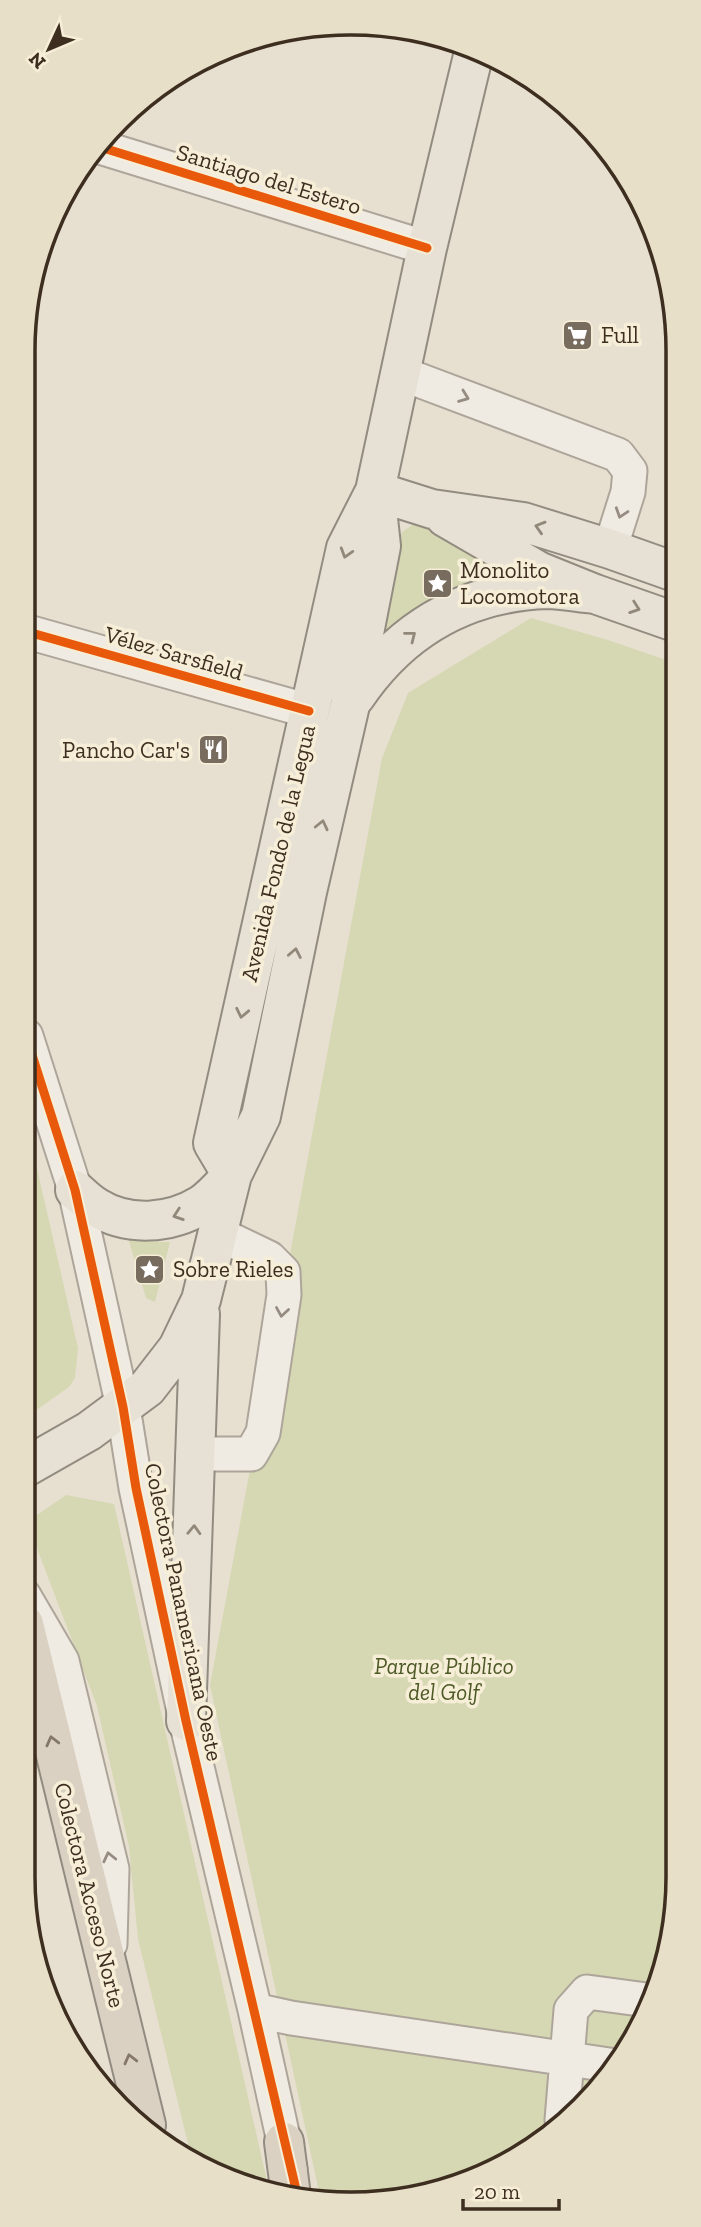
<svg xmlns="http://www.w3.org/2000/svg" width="701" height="2227" font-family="'Zilla Slab',serif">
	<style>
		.green { fill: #d6d7b3 }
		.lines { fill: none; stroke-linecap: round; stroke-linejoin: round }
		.minor-casing { stroke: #ada599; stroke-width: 37 }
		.major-casing { stroke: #928b80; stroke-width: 42 }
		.highway-casing { stroke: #928b80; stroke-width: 42 }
		.minor { stroke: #efebe3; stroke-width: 33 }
		.major { stroke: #e6e1d4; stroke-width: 38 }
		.highway { stroke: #dad1c2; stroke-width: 38 }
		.cycleway-casing { stroke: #f7eed8; stroke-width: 13 }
		.cycleway { stroke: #e8590c; stroke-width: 9 }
		.oneway { stroke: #968c82 }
		.oneway2 { stroke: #92887a }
		.oneway3 { stroke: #847769 }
		.labels { text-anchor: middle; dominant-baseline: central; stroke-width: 7; stroke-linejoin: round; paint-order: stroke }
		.street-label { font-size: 23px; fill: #3d2e20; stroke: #f7eed8 }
		.poi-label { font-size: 23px; fill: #3d2e20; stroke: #f7eed8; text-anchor: start }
		.park-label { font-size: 23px; font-style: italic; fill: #4d5a26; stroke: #f7eed8 }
		.rim { fill: none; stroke: #3d2e20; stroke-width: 3.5 }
	</style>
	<rect width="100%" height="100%" fill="#e7e0d1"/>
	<path class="green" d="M414,524L426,525L493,563L496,573C456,585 427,608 394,633L383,630L396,547L402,532Z
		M531,618L608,640L675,663L672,1941L623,2058L533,2149L435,2193L321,2201L210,1685L382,758L408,693Z
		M26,1120L78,1348L75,1378L69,1387L25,1418Z
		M127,1235L155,1242H170L155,1302L146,1298Z
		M66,1495L114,1504L269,2190L205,2170L192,2160L138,1939L129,1847L97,1706L27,1522Z"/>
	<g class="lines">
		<defs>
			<path id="minor" d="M100,147L427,248
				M400,373L618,455L630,471L628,492L610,549
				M28,632L309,711
				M26,1036L75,1190L123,1407L136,1488L186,1721L255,2010L290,2169
				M193,1454H251L263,1433L284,1295L283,1272L269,1258L217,1233
				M24,1596L62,1661L112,1869L110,1944
				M255,2010L291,2018L616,2066
				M562,2120L571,2010L587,1992L647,2000"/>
			<path id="major" d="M375,491L432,509L523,522L610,549L675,572
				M445,517L538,571L595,594L675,622
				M355,697C401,629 465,592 547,589C563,589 580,593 595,594
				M232,1175L213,1143L346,548L375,491L427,248L474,52
				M75,1190C82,1196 89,1203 96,1207C128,1227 170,1224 201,1205C213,1197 223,1185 232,1175
				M24,1468L89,1431L147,1388L178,1348L201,1300L232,1175L261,1116L307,892L350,705L381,546L375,491
				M186,1721L200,1314"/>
			<path id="highway" d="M24,1624L146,2125
				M284,2142L291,2196"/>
		</defs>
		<use href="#minor" class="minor-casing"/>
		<use href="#major" class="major-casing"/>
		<use href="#highway" class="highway-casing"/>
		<use href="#minor" class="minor"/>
		<use href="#major" class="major"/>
		<use href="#highway" class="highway"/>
		<defs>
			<path id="cycleway" d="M100,147L427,248
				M28,632L309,711
				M26,1036L75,1190L123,1407L136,1488L186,1721L298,2198"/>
		</defs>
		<use href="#cycleway" class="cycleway-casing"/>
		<use href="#cycleway" class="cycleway"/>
	</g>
	<defs><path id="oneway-chevron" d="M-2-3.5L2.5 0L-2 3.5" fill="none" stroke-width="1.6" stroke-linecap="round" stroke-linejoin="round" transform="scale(1.75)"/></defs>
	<g class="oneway">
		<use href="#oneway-chevron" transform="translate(464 397) rotate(21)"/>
		<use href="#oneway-chevron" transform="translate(621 513) rotate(108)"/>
		<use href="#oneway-chevron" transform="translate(282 1312) rotate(99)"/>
		<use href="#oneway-chevron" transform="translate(109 1857) rotate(-103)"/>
	</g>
	<g class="oneway2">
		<use href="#oneway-chevron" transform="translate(540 527) rotate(-163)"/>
		<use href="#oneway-chevron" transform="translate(346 553) rotate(107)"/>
		<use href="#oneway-chevron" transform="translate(635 608) rotate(19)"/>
		<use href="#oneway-chevron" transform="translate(411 636) rotate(-38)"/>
		<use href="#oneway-chevron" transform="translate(322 825) rotate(-77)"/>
		<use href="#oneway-chevron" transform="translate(295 953) rotate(-79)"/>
		<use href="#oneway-chevron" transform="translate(242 1013) rotate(102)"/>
		<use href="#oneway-chevron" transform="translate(178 1215) rotate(161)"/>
		<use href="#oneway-chevron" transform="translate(194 1530) rotate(-88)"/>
	</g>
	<g class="oneway3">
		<use href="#oneway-chevron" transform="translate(52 1741) rotate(-104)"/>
		<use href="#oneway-chevron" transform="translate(130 2059) rotate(-104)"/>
	</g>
	<defs>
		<symbol id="supermarket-square" viewBox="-11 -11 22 22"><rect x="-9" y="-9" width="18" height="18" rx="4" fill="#786c5e" stroke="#f7eed8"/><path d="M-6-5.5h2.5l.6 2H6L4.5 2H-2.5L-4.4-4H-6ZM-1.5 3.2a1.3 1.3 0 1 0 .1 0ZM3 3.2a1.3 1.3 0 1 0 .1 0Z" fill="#fff"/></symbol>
		<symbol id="sight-square" viewBox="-11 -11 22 22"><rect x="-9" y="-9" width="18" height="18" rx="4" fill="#786c5e" stroke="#f7eed8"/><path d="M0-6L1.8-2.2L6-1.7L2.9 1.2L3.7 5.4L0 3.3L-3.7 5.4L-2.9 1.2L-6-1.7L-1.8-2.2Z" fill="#fff"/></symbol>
		<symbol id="restaurant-square" viewBox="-11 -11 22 22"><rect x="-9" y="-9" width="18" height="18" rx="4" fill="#786c5e" stroke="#f7eed8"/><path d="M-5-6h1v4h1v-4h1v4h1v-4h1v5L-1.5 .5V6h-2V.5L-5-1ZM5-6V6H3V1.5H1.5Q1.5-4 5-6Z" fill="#fff"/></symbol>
	</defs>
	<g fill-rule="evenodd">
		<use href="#supermarket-square" x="560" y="318" width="35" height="35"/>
		<use href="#sight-square" x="420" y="566" width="35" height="35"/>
		<use href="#restaurant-square" x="196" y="732" width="35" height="35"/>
		<use href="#sight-square" x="132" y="1252" width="35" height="35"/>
	</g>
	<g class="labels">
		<g class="street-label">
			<text transform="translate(269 179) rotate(17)">Santiago del Estero</text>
			<text transform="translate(174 653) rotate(16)">Vélez Sarsfield</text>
			<text transform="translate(278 853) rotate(-77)">Avenida Fondo de la Legua</text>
			<text transform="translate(184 1612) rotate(78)">Colectora Panamericana Oeste</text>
			<text transform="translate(90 1895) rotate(76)">Colectora Acceso Norte</text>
		</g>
		<g class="poi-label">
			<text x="601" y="335">Full</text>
			<text x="460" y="570">Monolito<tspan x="460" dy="26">Locomotora</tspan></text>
			<text x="190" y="750" text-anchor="end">Pancho Car's</text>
			<text x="173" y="1269">Sobre Rieles</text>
		</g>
		<g class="park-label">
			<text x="444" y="1666">Parque Público<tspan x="444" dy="26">del Golf</tspan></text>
		</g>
	</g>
	<path d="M0 0H701V2227H0ZM350 35H351A315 315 0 0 1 666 350V1877A315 315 0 0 1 351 2192H350A315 315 0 0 1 35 1877V350A315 315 0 0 1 350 35Z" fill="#e8dfc9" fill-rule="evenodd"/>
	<path class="rim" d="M350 35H351A315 315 0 0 1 666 350V1877A315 315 0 0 1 351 2192H350A315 315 0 0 1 35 1877V350A315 315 0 0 1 350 35Z"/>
	<g transform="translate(49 49) rotate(226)" stroke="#f7eed8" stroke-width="5" paint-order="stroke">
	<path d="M0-5L12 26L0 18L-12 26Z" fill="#3d2e20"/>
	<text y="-10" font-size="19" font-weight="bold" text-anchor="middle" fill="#3d2e20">N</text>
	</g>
	<path d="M463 2199v10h96v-10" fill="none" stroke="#3d2e20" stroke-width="3.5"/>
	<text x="474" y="2199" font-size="21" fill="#3d2e20" stroke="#f7eed8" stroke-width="5" paint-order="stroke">20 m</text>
</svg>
